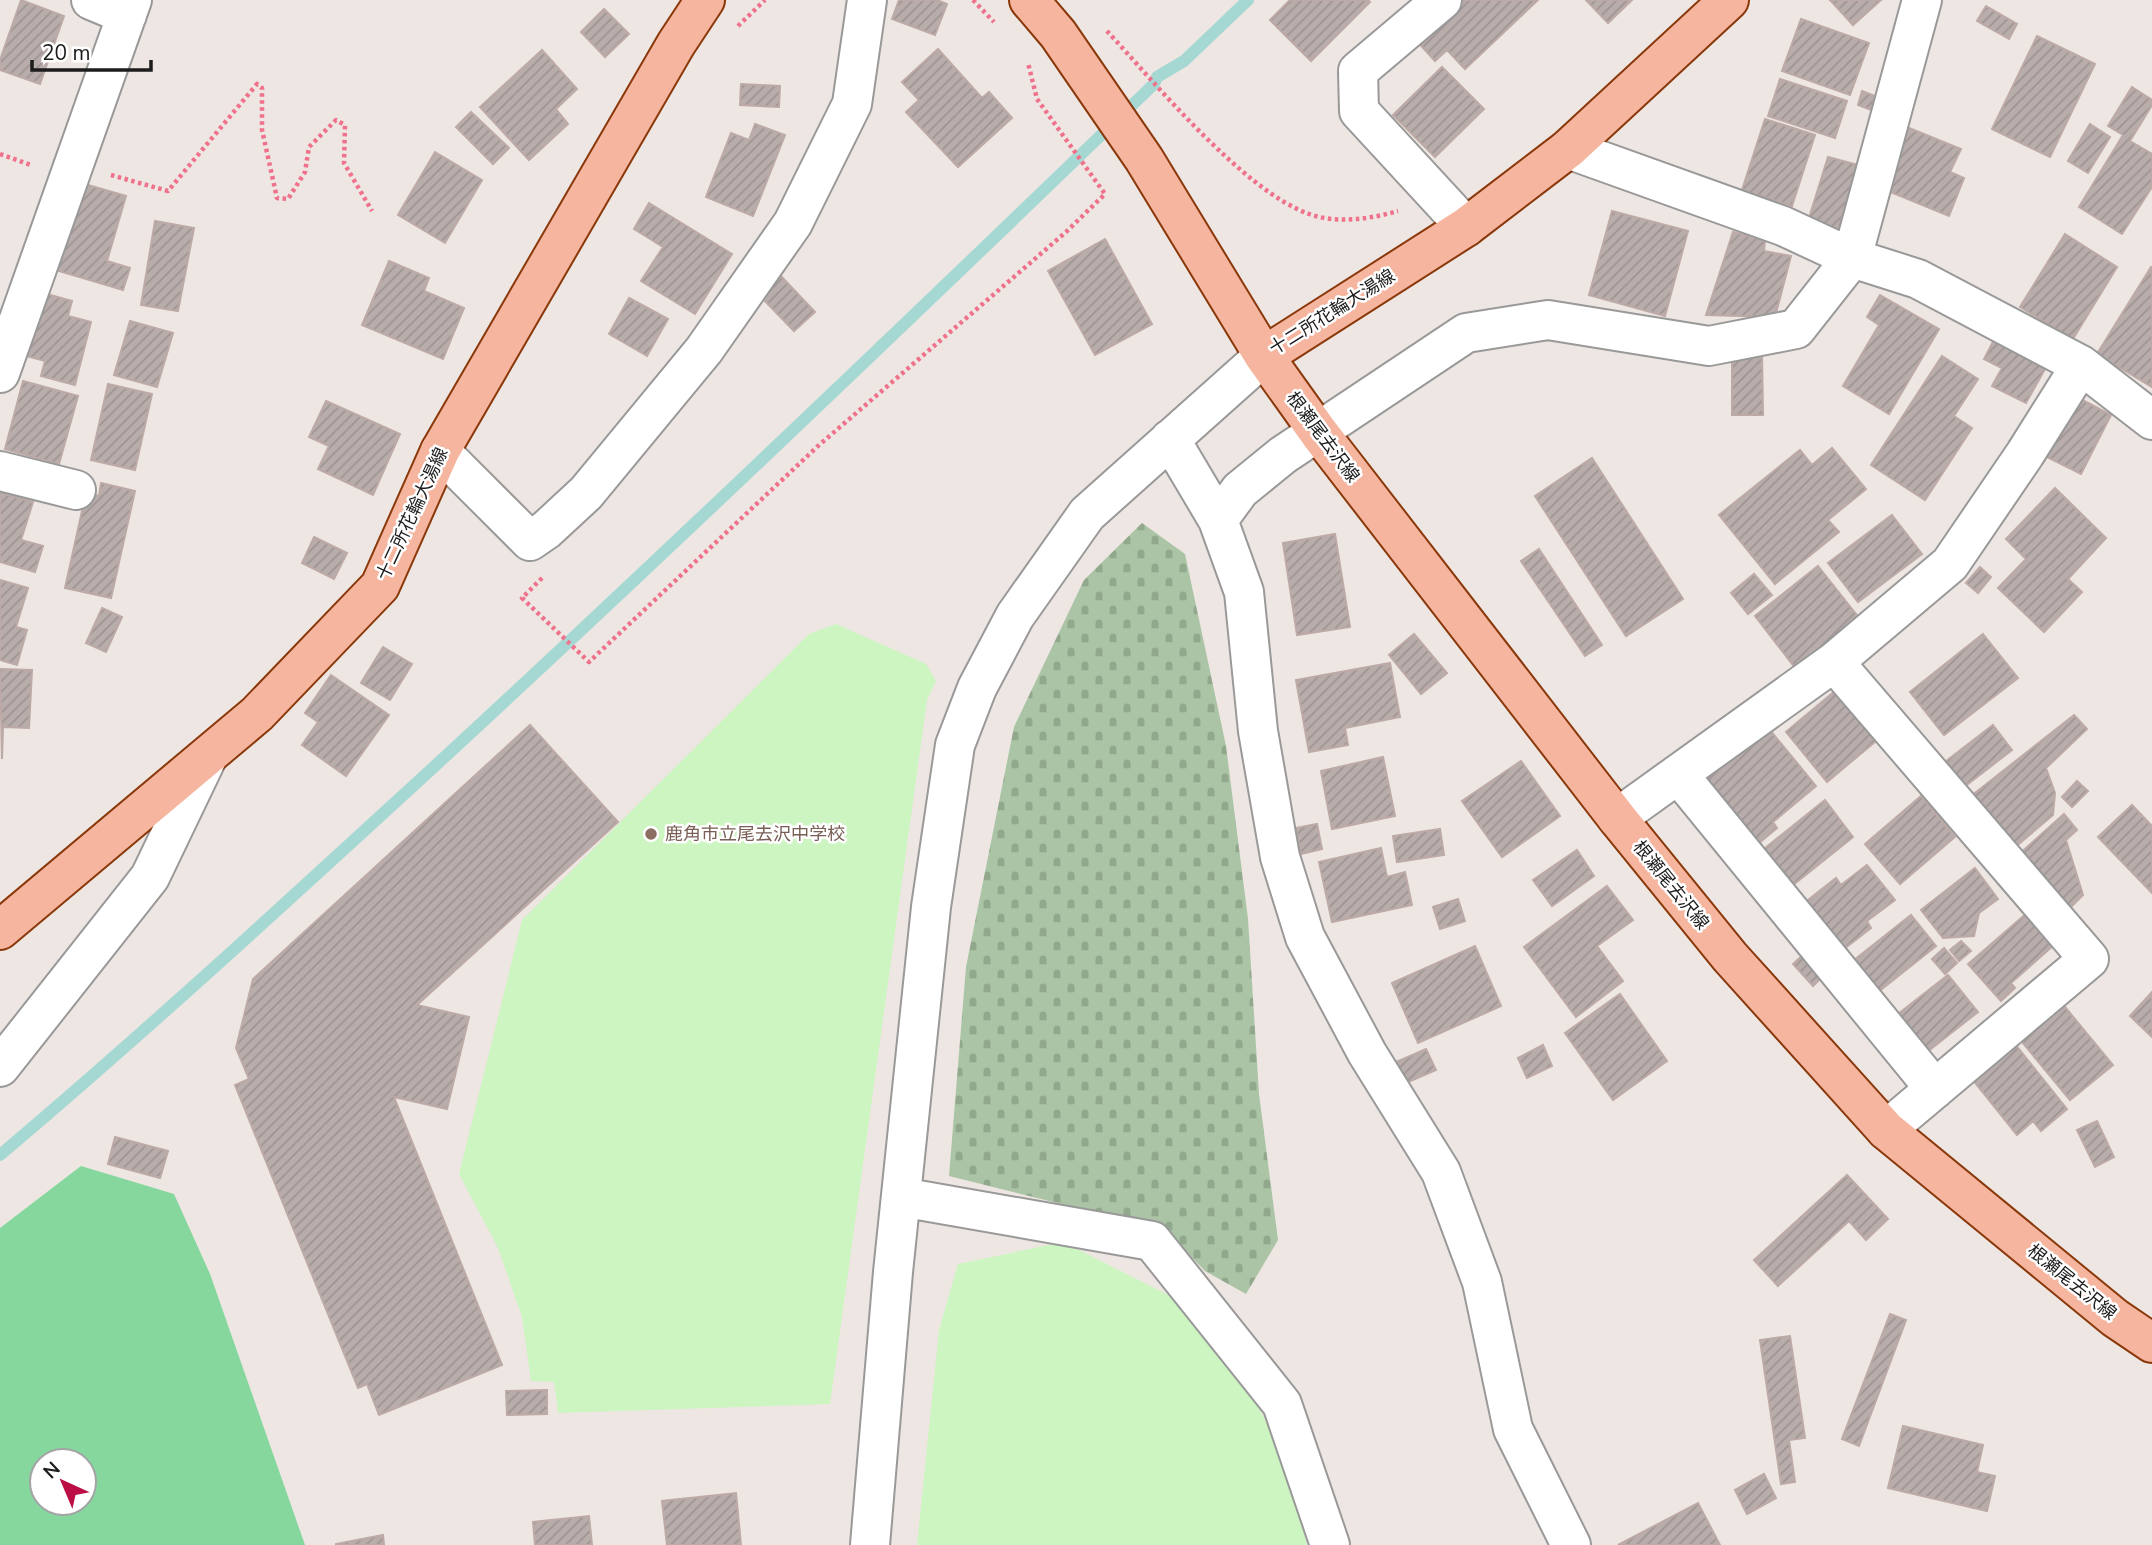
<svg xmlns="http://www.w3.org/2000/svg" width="2152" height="1545" font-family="'Nunito Sans','Noto Sans JP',sans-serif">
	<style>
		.cemetery { fill: url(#cemetery-stones) }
		.park { fill: #cdf5c1 }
		.pitch { fill: #85d79e; fill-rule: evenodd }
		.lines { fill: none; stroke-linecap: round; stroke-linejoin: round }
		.stream { stroke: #a5d8d3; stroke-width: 12 }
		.building { fill: url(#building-hatch); stroke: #bda9a6; stroke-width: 2 }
		.minor-casing { stroke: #999; stroke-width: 42 }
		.major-casing { stroke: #8a380a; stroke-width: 42 }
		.path { stroke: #ef718b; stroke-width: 4.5; stroke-dasharray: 3.5 3.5; stroke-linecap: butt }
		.minor { stroke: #fff; stroke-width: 38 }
		.major { stroke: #f5b59f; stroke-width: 38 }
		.education-dot { fill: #8d6e63; stroke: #fff; stroke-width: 2.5 }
		.labels { text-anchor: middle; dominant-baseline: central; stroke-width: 5; stroke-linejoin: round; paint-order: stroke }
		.street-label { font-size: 18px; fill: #1c1c1c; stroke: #fff }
		.education-label { font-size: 18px; fill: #785e54; stroke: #fff; text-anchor: start }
	</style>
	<defs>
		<pattern id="cemetery-stones" width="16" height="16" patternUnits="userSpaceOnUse" patternTransform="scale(1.75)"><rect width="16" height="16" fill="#aac4a5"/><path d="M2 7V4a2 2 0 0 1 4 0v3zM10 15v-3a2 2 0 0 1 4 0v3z" fill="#92a88d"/></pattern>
		<pattern id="building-hatch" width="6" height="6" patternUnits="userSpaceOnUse" patternTransform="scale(1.75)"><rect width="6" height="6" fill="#b9adac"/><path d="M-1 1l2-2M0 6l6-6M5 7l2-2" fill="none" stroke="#9e9493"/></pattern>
	</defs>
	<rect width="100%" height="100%" fill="#ede6e2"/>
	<path class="cemetery" d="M1142,523L1185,554L1226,746L1248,919L1259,1094L1278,1240L1246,1294L1205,1271L1165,1230L949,1176L966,967L1014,727L1084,580Z"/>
	<path class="park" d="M836,624L926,664L936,681L927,700L830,1404L558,1413L554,1382L531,1381L522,1317L498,1248L459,1174L522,920L809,634Z
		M1063,1242L1212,1317L1287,1463L1307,1545H917L939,1330L958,1264Z"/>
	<path class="pitch" d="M81,1166L174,1194L210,1274L305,1545H0V1228ZM42,1461H84V1503H42Z"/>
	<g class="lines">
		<path class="stream" d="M0,1155C149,1029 292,897 436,765C679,541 917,313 1154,84L1157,77L1184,61L1248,0"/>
	</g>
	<path class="building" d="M21,0L64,16L40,84L0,70V60Z
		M899,0H937L947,4L935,35L892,19Z
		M1290,0H1368L1370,2L1311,61L1270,20Z
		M1454,0H1538L1465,69L1447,50L1435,61L1414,38Z
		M1586,0H1632L1608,23Z
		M1830,0H1881L1853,25Z
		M1986,6L2017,24L2009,39L1977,21Z
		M604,9L629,34L605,57L581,32Z
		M1801,19L1869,43L1850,95L1782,71Z
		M2037,36L2095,64L2050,157L1992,129Z
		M938,49L982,98L989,92L1012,118L958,167L906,112L919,100L902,82Z
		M542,50L577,89L556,109L568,124L529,160L480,107Z
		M1442,67L1484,109L1435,157L1393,115Z
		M1780,79L1847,101L1835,138L1768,116Z
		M741,84L780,86L779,107L740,105Z
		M2132,87L2152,100V105L2130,141L2152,154V187L2122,234L2079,207L2123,135L2108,126Z
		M1862,91L1875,96L1871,110L1858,105Z
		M471,112L509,148L493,164L456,127Z
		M1765,119L1815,135L1792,206L1742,190Z
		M755,124L785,135L753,216L706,197L731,133L749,140Z
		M2090,124L2110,137L2088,173L2068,161Z
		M1909,128L1961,149L1950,172L1964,178L1949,216L1883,189Z
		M435,152L482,180L445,243L398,215Z
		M1828,157L1858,165L1838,230L1808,221Z
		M81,183L126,196L107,261L130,268L123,290L56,270Z
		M649,203L732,254L695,314L641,281L663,247L634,229Z
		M1612,211L1688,231L1665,316L1589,295Z
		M155,221L194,228L178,311L141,305Z
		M1733,232L1765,240L1764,251L1791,256L1775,317L1706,315Z
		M2065,234L2117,267L2073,339L2020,307Z
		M1105,239L1152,324L1095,355L1048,271Z
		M389,261L429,278L424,291L464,308L443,359L362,325Z
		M2151,267H2152V387L2097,354Z
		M778,273L815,312L794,331L757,293Z
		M43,293L72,301L68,316L91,322L75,385L41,376L45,361L27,356Z
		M1880,295L1939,329L1889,414L1843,386L1879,325L1867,317Z
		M629,298L668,319L647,356L609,334Z
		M130,321L173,333L157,387L114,375Z
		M1997,334L2049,362L2026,403L1992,386L2002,368L1984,359Z
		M1762,354L1763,415H1732V355Z
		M1942,356L1978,379L1954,416L1972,428L1925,500L1871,465Z
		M23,381L78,396L59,464L5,449Z
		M108,384L152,394L135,470L91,460Z
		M2069,393L2111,415L2081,474L2039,453Z
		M326,401L400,434L373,495L318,469L329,446L309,437Z
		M1832,448L1866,489L1828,520L1839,532L1775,584L1719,515L1800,450L1812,465Z
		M1592,458L1683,599L1626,636L1535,496Z
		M101,483L135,491L111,598L65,588L86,493L99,496Z
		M2055,488L2106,538L2068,579L2082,592L2044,632L1998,588L2026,559L2006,539Z
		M0,493L33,502L21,540L43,546L35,572L0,562Z
		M1892,515L1922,554L1858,602L1828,563Z
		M1335,534L1350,627L1297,635L1283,543Z
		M314,537L347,553L334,579L302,563Z
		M1539,549L1602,645L1585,656L1521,561Z
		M1818,566L1860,619L1796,669L1755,616Z
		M1980,567L1991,577L1978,593L1966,583Z
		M1754,574L1772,595L1748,614L1731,593Z
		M0,580L28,588L16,627L27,630L17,665L0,660Z
		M102,608L122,617L106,652L86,643Z
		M1414,634L1447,673L1421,694L1389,655Z
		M1983,634L2018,678L1944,735L1910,692Z
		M383,647L412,664L390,700L361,683Z
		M1390,663L1400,717L1345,728L1348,745L1309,752L1296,680Z
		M0,669L32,670L29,728L3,727L2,759Z
		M331,675L389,715L346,776L302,745L318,722L305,713Z
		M1835,691L1876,741L1827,782L1786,732Z
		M2074,715L2087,729L2046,768L2055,793L2053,815L2014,848L1970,797Z
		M1765,724L1816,786L1773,822L1777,828L1753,848L1697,781Z
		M530,725L618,822L417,1005L469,1017L447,1109L394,1097L502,1365L379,1415L367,1384L358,1388L235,1085L249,1079L236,1048L253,979Z
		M1993,725L2012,750L1964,787L1945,762Z
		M1383,757L1395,816L1332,829L1321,771Z
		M1521,761L1560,816L1502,857L1462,801Z
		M2077,781L2088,791L2072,807L2062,797Z
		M1921,796L1955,837L1900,884L1865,844Z
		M1825,800L1853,837L1793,885L1764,849Z
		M2132,805L2152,826V893L2098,837Z
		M2064,814L2077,830L2066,840L2083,895L2067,911L2018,855Z
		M1317,824L1322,849L1301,854L1296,828Z
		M1440,829L1444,855L1397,862L1393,836Z
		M1381,848L1387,877L1405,872L1412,905L1332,922L1319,862Z
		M1577,850L1594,876L1552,906L1533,880Z
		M1867,865L1895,900L1867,921L1871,928L1840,952L1803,904L1836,878L1841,885Z
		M1975,868L1998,899L1979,913L1974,936L1943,938L1921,910Z
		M1607,886L1633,920L1597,946L1623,981L1576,1017L1524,947Z
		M1458,899L1465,921L1440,929L1433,907Z
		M2027,913L2054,945L2011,983L2015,988L2001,1001L1968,964Z
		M1911,915L1936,946L1873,996L1848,965Z
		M1961,941L1971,951L1959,961L1950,950Z
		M1475,946L1501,1006L1418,1043L1392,983Z
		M1944,948L1957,963L1945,974L1932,959Z
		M1806,952L1826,973L1813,986L1793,964Z
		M1948,975L1978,1012L1923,1055L1893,1018Z
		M2152,992V1037L2130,1016Z
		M1620,994L1667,1061L1613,1100L1565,1033Z
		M2060,1001L2113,1065L2070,1100L2017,1036Z
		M2015,1044L2067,1109L2041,1131L2033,1121L2017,1135L1972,1079Z
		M1543,1045L1552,1066L1527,1078L1518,1058Z
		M1426,1049L1436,1070L1406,1083L1396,1062Z
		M2097,1121L2114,1157L2095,1167L2077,1130Z
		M115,1137L168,1151L160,1178L108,1164Z
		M1847,1175L1888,1219L1866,1240L1849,1221L1778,1286L1754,1260Z
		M1890,1314L1906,1320L1859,1446L1842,1439Z
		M1790,1336L1805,1438L1789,1440L1795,1482L1781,1484L1760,1340Z
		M547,1390V1414L507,1415L506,1391Z
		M1903,1426L1983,1445L1977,1472L1995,1476L1987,1511L1888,1488Z
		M1764,1474L1776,1498L1747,1514L1735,1490Z
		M736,1493L741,1545H667L662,1501Z
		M1698,1503L1720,1545H1618Z
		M589,1516L592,1545H535L533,1522Z
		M383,1535L384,1545H336V1544Z"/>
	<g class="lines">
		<defs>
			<path id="minor" d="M91,0L127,15
				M1442,0L1358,71L1359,111L1466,227
				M1568,149L1783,226L1852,258L1918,279L2081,365L2152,420
				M0,373L132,0
				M1170,439L1218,520
				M440,451L530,541L546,530L586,493L704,350L793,223L852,104L867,0
				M0,471L76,490
				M1834,662L2089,959L1886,1130
				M1678,774L1935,1089
				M1617,818L1834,662L1950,564L2025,454L2081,365
				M0,1067L150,877L208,756
				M901,1197L1152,1241L1282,1404L1330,1545
				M870,1545L893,1272L931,907L955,745L977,688L1015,616L1087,514L1264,356
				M1571,1545L1513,1429L1482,1282L1441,1172L1367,1053L1305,937L1280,857L1258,731L1244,592L1218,520L1240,490L1283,455L1466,333L1548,320L1709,346L1796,329L1852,258L1922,0"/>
			<path id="major" d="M1029,0L1058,34L1144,159L1264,356L1319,433L1617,818L1730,957L1886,1130L2115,1318L2152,1343
				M1264,356L1466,227L1568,149L1729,0
				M0,930L257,714L380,586L440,451L676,44L705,0"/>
		</defs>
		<use href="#minor" class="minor-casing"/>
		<use href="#major" class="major-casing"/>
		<path class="path" d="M973,0L994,22
			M738,26L765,0
			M1107,31C1155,83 1244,191 1309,214C1337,224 1370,219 1398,211
			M0,154L31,165
			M111,175L168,191L257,84L262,88V130L277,198L288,199L305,172L309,147L336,120L345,125L344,163L372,211
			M542,578L522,598L589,662L818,446L1066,232L1105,194L1037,99L1028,63"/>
		<use href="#minor" class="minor"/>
		<use href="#major" class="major"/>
	</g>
	<circle class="education-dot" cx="651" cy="834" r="7"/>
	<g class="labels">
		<g class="street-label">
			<text transform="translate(1332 312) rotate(-32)">十二所花輪大湯線</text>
			<text transform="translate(1323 437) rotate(53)">根瀬尾去沢線</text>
			<text transform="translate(412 514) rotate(-65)">十二所花輪大湯線</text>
			<text transform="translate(1671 885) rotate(51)">根瀬尾去沢線</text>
			<text transform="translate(2072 1282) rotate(39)">根瀬尾去沢線</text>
		</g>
		<g class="education-label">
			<text x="665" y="834">鹿角市立尾去沢中学校</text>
		</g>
	</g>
	<g transform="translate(63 1482) rotate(316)"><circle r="33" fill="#ffffff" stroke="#a4a4a4" stroke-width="2"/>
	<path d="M0-5L12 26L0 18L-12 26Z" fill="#ba0e44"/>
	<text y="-10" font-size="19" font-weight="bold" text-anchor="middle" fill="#1c1c1c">N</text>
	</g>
	<path d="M32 60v10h119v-10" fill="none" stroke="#1c1c1c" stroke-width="3.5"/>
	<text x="42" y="60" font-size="21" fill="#1c1c1c" stroke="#ffffff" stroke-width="5" paint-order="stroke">20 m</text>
</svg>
